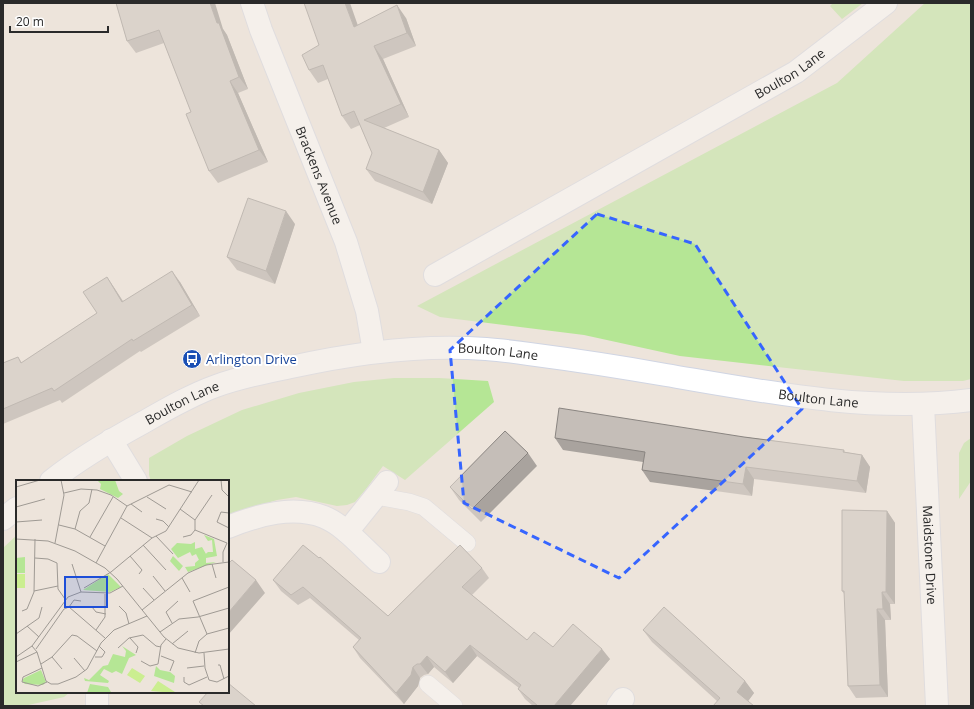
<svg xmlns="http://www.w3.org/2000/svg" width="974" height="709" font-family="'Open Sans',sans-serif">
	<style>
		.green { fill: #b5e695 }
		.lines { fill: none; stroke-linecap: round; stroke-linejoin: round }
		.lane-casing { stroke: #d0d5e3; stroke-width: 18 }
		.street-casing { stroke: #d0d5e3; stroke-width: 24 }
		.secondary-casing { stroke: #d0d5e3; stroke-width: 24 }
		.lane { stroke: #fff; stroke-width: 17 }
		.street { stroke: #fff; stroke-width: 22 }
		.secondary { stroke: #fff; stroke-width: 22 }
		.wall { fill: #a9a39e }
		.shaded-wall { fill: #8a8581 }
		.building { fill: #c5beb8; stroke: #8a8581 }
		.marked { fill: none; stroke: #3665ff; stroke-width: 3; stroke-dasharray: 8 5; stroke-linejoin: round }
		.labels { text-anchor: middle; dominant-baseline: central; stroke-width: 4; stroke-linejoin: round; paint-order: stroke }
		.street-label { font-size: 13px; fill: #2a2a2a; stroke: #fff }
		.transit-label { font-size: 13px; fill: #164399; stroke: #fff; text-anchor: start }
		.inset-road { fill: none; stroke: #9f9a94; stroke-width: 1 }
		.view { fill: #1d4ed8; fill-opacity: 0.15; stroke: #1d4ed8; stroke-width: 2 }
		.inset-edge { fill: none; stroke: #2a2a2a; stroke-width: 2 }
	</style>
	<rect width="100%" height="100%" fill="#ede4db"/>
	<path class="green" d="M833,3H863L842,19L830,6Z
		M925,3H971V379L963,381H904L680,356L584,335L440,317L417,306L837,83Z
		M394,378H439L488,381L494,402L405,480L383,466L366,489L355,502L347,505L337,506L296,497L277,500L228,515V481H151L149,475V458L187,436L242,410L299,393L354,382Z
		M971,438V481L959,499V453L964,443Z
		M17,535V692H70L64,697L24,706H3V548Z"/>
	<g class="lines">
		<defs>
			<path id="lane" d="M376,496L409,502L424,507L467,543
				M428,684L454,706"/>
			<g id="street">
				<path id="s1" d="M252,3L261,30L346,242L367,311L374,352"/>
				<path id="s2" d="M435,275L796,72L886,3"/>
				<path id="s3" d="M923,404L937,706"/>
				<path d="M111,440L136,481"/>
				<path d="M228,527C258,515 293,505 324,517C344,525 363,548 379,562"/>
				<path d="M347,532L387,482"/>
				<path d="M97,706V692"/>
				<path d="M618,706L623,699"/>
			</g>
			<g id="secondary">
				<path id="s4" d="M51,481C80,458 111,440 144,422C167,409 191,395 216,386C240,377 266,372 291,367C354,353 421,344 486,349C500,350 515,352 529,354C575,360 621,367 666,375C766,392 870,413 971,400"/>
				<path d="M3,519L17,508"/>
			</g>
		</defs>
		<use href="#lane" class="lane-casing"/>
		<use href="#street" class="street-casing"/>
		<use href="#secondary" class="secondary-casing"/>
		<use href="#lane" class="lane"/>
		<use href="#street" class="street"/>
		<use href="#secondary" class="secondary"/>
	</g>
	<path class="wall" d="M116,3L223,29L227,35L248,89L238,93L268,162L218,183L209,171L191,112L164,43L136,53L127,41Z
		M406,18L416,46L383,59L409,117L384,128L439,150L448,163L432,204L375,181L366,169L372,153L360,125L351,129L342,116L328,79L318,83L309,70L358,26Z
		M295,224L275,284L237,270L227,257Z
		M107,277L123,301L180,282L200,316L141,352L140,351L62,403L60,400L3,424V363L18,357L22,363L97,313Z
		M744,437L844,450L845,452L862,455L870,467L866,493L754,479L752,496L650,482L642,470L643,462L563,450L555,438Z
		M528,453L537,466L481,522L459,500L450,487Z
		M887,511L895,523V604H890L891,620H885L888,697L856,698L848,686L845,595L842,591Z
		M303,545L388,616L482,568L489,578L472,595L527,640L553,647L610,659L570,706H533L525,699L518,689L519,688L477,656L453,683L434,667L428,674L424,675L420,678L418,686L404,704L360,658L353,647L359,640L310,598L298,605L281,591L273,580Z
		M643,630L745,681L754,693L748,701H717L652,642Z"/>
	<path class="shaded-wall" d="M210,3H215L223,29L227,35L248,89L239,77L217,23Z
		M345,3H350L363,40L354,27Z
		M397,5L406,18L416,46L407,33Z
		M374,46L383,59L409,117L401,104Z
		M230,81L238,93L268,162L259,150Z
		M439,150L448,163L432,204L423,192Z
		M286,211L295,224L275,284L266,271Z
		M172,271L180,282L200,316L192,305Z
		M107,277L115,289L130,313L122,302Z
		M862,455L870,467L866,493L857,481Z
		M746,467L754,479L752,496L743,484Z
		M887,511L895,523V604L886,592Z
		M256,580L265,593L228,635V613Z
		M882,592L890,604L891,620L883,609Z
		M877,609L885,620L888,697L880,685Z
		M470,645L477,656L453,683L445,672Z
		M602,649L610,659L570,706H554Z
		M427,656L434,667L428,674L420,664Z
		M413,667L420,678L418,686L404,704L396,693Z
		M745,681L754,693L746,704L737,692Z"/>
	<path class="building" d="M116,3H210L217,23H219L239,77L230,81L259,150L209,171L186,114L191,112L159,30L127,41Z
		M304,3H345L354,27L397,5L407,33L374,46L401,104L364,120L439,150L423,192L366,169L372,153L354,111L342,116L323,65L309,70L302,55L319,45Z
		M248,198L286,211L266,271L227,257Z
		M172,271L192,305L133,341L132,339L54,391L52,388L3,409V363L18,357L21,363L97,313L83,292L107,277L122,302Z
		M559,408L744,437L844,450L843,452L862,455L857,481L746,467L743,484L642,470L645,452L555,438Z
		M505,431L528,453L472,509L450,487Z
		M842,510L887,511L886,592H882L883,609H877L880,685L848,686L844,591H842Z
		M303,545L319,558L320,557L388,616L460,545L482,568L462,587L527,640L534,632L553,647L573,624L602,649L554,706H538L518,689L521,685L470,645L445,672L427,656L420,664H417L413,667L411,675L396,693L353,647L361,638L303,587L291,595L273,580Z
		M232,560L256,580L228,613V564Z
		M664,607L745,681L737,692L754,706H713L720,698L643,630Z
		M228,683L256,706H204L199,702L208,692H228Z"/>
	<path d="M0 0H974V709H0ZM597,214L695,244L802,409L619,578L464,503L450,350Z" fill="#ede4db" fill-opacity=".55" fill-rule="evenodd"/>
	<path class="marked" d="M597,214L695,244L802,409L619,578L464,503L450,350Z"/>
	<defs>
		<symbol id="bus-disc" viewBox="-11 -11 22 22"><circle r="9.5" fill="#1a4fb4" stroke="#fff"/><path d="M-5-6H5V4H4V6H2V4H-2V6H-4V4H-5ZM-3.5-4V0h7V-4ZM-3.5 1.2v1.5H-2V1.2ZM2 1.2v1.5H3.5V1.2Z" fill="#fff"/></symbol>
	</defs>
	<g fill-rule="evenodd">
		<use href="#bus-disc" x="181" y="348" width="22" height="22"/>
	</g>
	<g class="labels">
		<g class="street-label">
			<text stroke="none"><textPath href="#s2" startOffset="408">Boulton Lane</textPath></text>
			<text stroke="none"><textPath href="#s1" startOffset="185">Brackens Avenue</textPath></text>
			<text stroke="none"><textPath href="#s4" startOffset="477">Boulton Lane</textPath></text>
			<text stroke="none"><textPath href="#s4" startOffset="801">Boulton Lane</textPath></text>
			<text stroke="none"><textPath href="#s4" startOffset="153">Boulton Lane</textPath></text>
			<text stroke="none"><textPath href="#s3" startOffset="151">Maidstone Drive</textPath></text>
		</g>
		<g class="transit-label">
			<text x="206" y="359">Arlington Drive</text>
		</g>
	</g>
	<g transform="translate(16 480)">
		<rect width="213" height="213" fill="#ede4db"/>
		<path d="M81,0H99L103,11L107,14L102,18L84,9L85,4ZM188,55L198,59L201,76L190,78V83L200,82L172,92L169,87L179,86V83L192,72H197L196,60L192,61ZM179,62V69L186,67L190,74L183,80L180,74L176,76L174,72L162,78L155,69L161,63L175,64ZM157,76L167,86L163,91L154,81ZM9,77V93H0V78ZM92,94L105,107L94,112L67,110ZM106,166L120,175L113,178L106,194L100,191L96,193L88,189L84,195L93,201L92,203L69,201L68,198L73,200L87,186L92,185L97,174L109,177L110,171ZM140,186L144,190L154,192L159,196L158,203L138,196ZM25,190L30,202L27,205L9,204L6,201L8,198ZM74,204L92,207L95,212L71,213Z" fill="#b5e695"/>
		<path d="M0,94H9V108H0ZM116,188L129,196L124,203L111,195ZM142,201L159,212L158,213L135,211Z" fill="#cbee90"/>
		<path class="inset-road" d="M205,0L206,10L213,17M0,7L24,0M48,13L65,9L81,10L95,15L111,26M131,17L150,29M115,24L126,32M0,27L29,19M164,29L179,40L196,15M213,33L205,32L201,42L213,48M105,38L136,58M140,39L147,41L153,47M179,40V50L211,63L207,72V82M0,42L26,40M43,45L59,49L89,66M59,49L64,31L73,23L76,9M140,56L157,74M74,57L97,17M167,57L175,55L179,50M0,59L32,61L59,71L89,88L101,99L148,157L162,168L183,173L213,169M39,63L48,15L45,0M127,65L150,90M114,76L126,90L123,94M19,78L32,79L41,83L42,109L49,119M80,83L111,26L153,5L176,12M56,84L65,112M196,84L200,98M137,96L149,111M166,98L174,112M68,108L95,92L136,58L150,51L183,0M127,108L138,120M18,111L42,106M103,126L110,133L113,144M53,127L89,158M76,127L80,132L90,134M126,130L172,93L190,85L213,82M6,131L11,129L18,112L19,59M156,143L150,132L162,121M11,146L23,157M80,150L89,137V114M144,152L163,139L182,137L213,128M0,154L23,138L26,127M191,154L177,121L213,107M114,158L122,167L120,173M156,164L172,151M16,166L21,172L30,201L35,204H42L60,197L71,189L85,163L98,150L131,136M102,168L113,158L127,155L140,166L145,167M20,169L48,129L53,127L58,120L65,121M179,173L183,161L191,154L213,148M188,173L189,188L193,200L201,202L213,196M145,176L158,181L154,191M0,177L16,166L52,117L65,112L94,113L107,106M36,177L46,189M79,177H86L89,172L83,166M58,178L69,191M125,181L134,186L142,184L145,165L150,159M0,182L21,172M25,184L36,177L56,155L61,156L81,171M202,185H204L208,199M26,188L7,197L6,202L22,206L31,202M171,188L188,186M168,197V202L173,205L191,197"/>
		<path class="view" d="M49,97H91V127H49Z"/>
		<rect width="213" height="213" class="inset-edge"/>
	</g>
	<rect width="974" height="709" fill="none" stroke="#2a2a2a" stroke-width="8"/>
	<path d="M10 26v6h98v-6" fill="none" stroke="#2a2a2a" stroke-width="2"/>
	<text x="16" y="26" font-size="12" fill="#2a2a2a" stroke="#ffffff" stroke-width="3" paint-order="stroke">20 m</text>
</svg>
